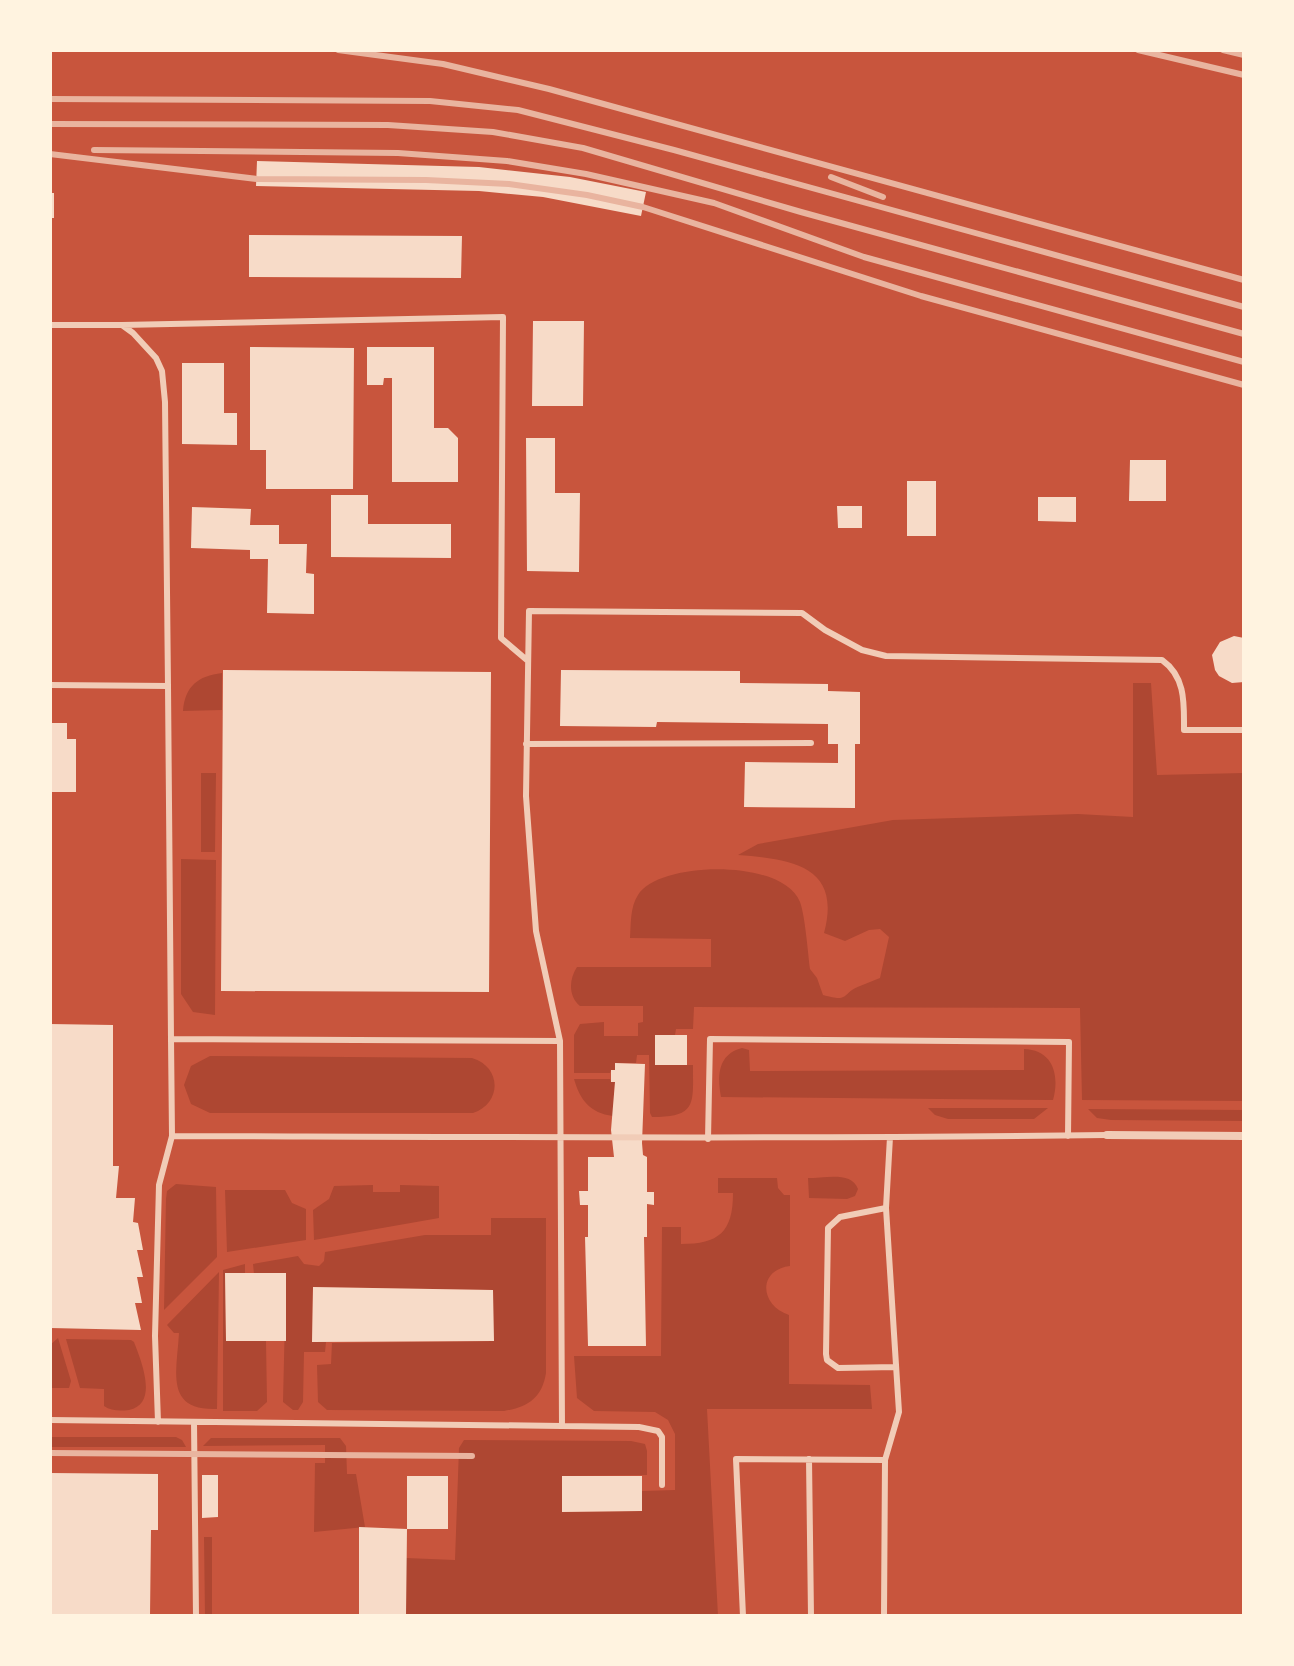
<svg xmlns="http://www.w3.org/2000/svg" width="1294" height="1666" font-family="'Public Sans',sans-serif">
	<style>
		.green { fill: #ae4732 }
		.building { fill: #f7dbc8 }
		.lines { fill: none; stroke-linecap: round; stroke-linejoin: round }
		.service { stroke: #f1ccb7; stroke-width: 6 }
		.minor { stroke: #f1ccb7; stroke-width: 8 }
		.rail { stroke: #e9b49f; stroke-width: 6 }
	</style>
	<rect width="100%" height="100%" fill="#c8553d"/>
	<path class="green" d="M222,673V710L183,711C185,686 198,676 222,673Z
		M1133,683H1151L1157,775L1244,773V1101L1082,1100L1080,1008L694,1007L693,1029H676L675,1035H655V1065H693C693,1104 697,1117 652,1117L650,1113L649,1055H637L636,1063H616L615,1070H611L610,1073H574V1035L580,1024L604,1022V1036H638V1023L643,1022V1006H580C568,996 569,979 577,967H711V939L630,938C631,924 630,907 638,895C658,861 783,858 800,902C805,915 808,953 810,969L817,978L823,995C851,1003 841,993 860,986C867,983 873,981 880,978L889,937L880,929L869,930L845,941L824,933C842,866 792,859 738,855L758,844L893,820L1078,814L1133,817Z
		M201,773H216L215,852H201Z
		M181,859L216,860L215,1015L193,1012L181,994Z
		M742,1048L749,1050L750,1071L1024,1070V1049C1053,1050 1060,1075 1053,1100L721,1097C717,1076 718,1054 742,1048Z
		M210,1056L472,1058C502,1067 502,1103 473,1113H210L191,1104L184,1085L191,1066Z
		M574,1079H610L611,1082H615L613,1116C590,1113 580,1100 574,1079Z
		M928,1108H1048L1034,1119H948L935,1115Z
		M1088,1109L1244,1110V1121L1111,1120L1097,1118Z
		M718,1178H777L778,1188L784,1195H790V1266C757,1270 760,1306 789,1315V1384L870,1385L872,1409H707L718,1616H406V1558L455,1560L459,1448L464,1440L631,1441L645,1444L647,1451V1475L562,1476L563,1512L642,1511V1491L675,1490V1434L668,1420L655,1412L594,1411L577,1398L574,1356H661L662,1227H681V1244C719,1244 733,1232 733,1193H718Z
		M808,1178C825,1178 852,1171 858,1189L855,1196L847,1199L809,1198Z
		M176,1184L216,1187L217,1257L164,1310L166,1199L167,1191Z
		M373,1185V1192H400V1185L439,1186V1218L314,1240L313,1210L329,1199L334,1186Z
		M225,1190H285L292,1203L306,1209V1240L227,1252Z
		M491,1218H546V1373C542,1398 528,1407 504,1411L327,1410L318,1402L317,1365L331,1364L332,1343L493,1341V1290L313,1287L312,1342H326L325,1352H304L303,1402L298,1410H293L283,1402L286,1274H254L253,1264L298,1256L304,1264L319,1266L324,1261L325,1252L425,1235H491Z
		M245,1264V1274H225L226,1341H266L267,1402L257,1411H223V1270Z
		M219,1272L217,1409C164,1411 177,1371 179,1333H174L167,1325Z
		M58,1338L71,1381L69,1388H50V1345Z
		M66,1339L131,1340L134,1342C140,1358 160,1404 129,1410C120,1411 111,1411 104,1406V1389L80,1388Z
		M50,1437H176L182,1440L186,1447H50Z
		M211,1438H340L346,1446L347,1474H356L365,1527L314,1532L315,1463H325V1445L203,1446Z
		M204,1537H212V1616H205Z"/>
	<path class="building" d="M257,161L479,167L570,177L646,192L641,216L543,197L479,191L256,186Z
		M50,193H54V218H50Z
		M249,235L462,236L461,278L249,277Z
		M533,321H584L583,406H532Z
		M250,347L354,348L353,489H266V450H250Z
		M367,347H434V428H448L458,438V482H392V378H384L383,385H367Z
		M182,363H224V413H237V445L182,444Z
		M526,438H555V493H580L579,572L527,571Z
		M1130,460H1166V501H1129Z
		M907,481H936V536H907Z
		M331,495H368V524H451V558L331,557Z
		M1038,497H1076V522L1038,521Z
		M837,506H862V528H838Z
		M192,507L251,509L250,525H279V544H307L306,573L314,574V614L267,613L268,559H250V550L191,548Z
		M1234,636L1244,638V682L1232,683L1219,676L1215,670L1212,655L1220,642Z
		M223,670L491,672L489,992L221,991Z
		M561,670L740,671V683L828,684V691L860,692V744H855V808L744,807L745,762L838,763V744H828V724L657,722L656,727L560,726Z
		M50,723H67V739H76V792H50Z
		M50,1024L113,1025V1166H119L116,1198H135L133,1222L138,1223L143,1250H137L143,1277H137L142,1303H135L141,1330L50,1328Z
		M655,1035H687V1065H655Z
		M615,1063L645,1064L642,1143L643,1155L647,1157V1192H654V1205L647,1204V1237H644L646,1346H588L585,1237H588V1205H580L579,1191H588V1157H614L611,1130L615,1082H611V1070H615Z
		M225,1273H286V1341H226Z
		M313,1287L493,1290L494,1341L312,1342Z
		M50,1473L158,1474V1530H151L150,1616H50Z
		M202,1475H218V1517L202,1518Z
		M407,1476H448V1529H407Z
		M562,1476H642V1511L562,1512Z
		M359,1527L407,1529L406,1616H359Z"/>
	<g class="lines">
		<path class="service" d="M50,325H122L133,333L156,358L162,371L165,402L168,686
			M122,325L503,317L501,638L528,661
			M50,685L168,686L171,1039
			M526,744L811,743
			M560,1041L536,931L526,796L529,611L802,613L825,630L862,650L886,656L1162,660C1186,677 1184,704 1184,730H1244
			M708,1139L710,1039L1069,1042L1068,1136
			M886,1208L840,1217L828,1228L826,1354L827,1360L838,1368L896,1367
			M50,1420L562,1426L560,1041L171,1039L172,1136C484,1137 795,1139 1107,1135
			M158,1422L155,1336L159,1185L172,1136
			M194,1422L196,1616
			M562,1426L639,1427L658,1431L662,1437V1485
			M809,1459L811,1616
			M743,1616L736,1459L885,1460
			M884,1616L885,1460L899,1412L886,1208L890,1137"/>
		<path class="minor" d="M1107,1135L1244,1136"/>
		<path class="rail" d="M338,50L443,64L549,89L1244,280
			M1138,50L1244,75
			M1223,50L1244,55
			M50,99L430,101L518,110L674,150L1244,307
			M50,124L388,125L493,132L583,148L801,212L1244,334
			M94,150L398,153L507,161L586,174L714,203L864,257L1244,362
			M50,154L257,179L426,180L509,184L587,195L643,207L921,296L1244,385
			M831,177L883,197
			M50,1453L472,1456"/>
	</g>
	<rect width="1294" height="1666" fill="none" stroke="#fff3e0" stroke-width="104"/>
</svg>
